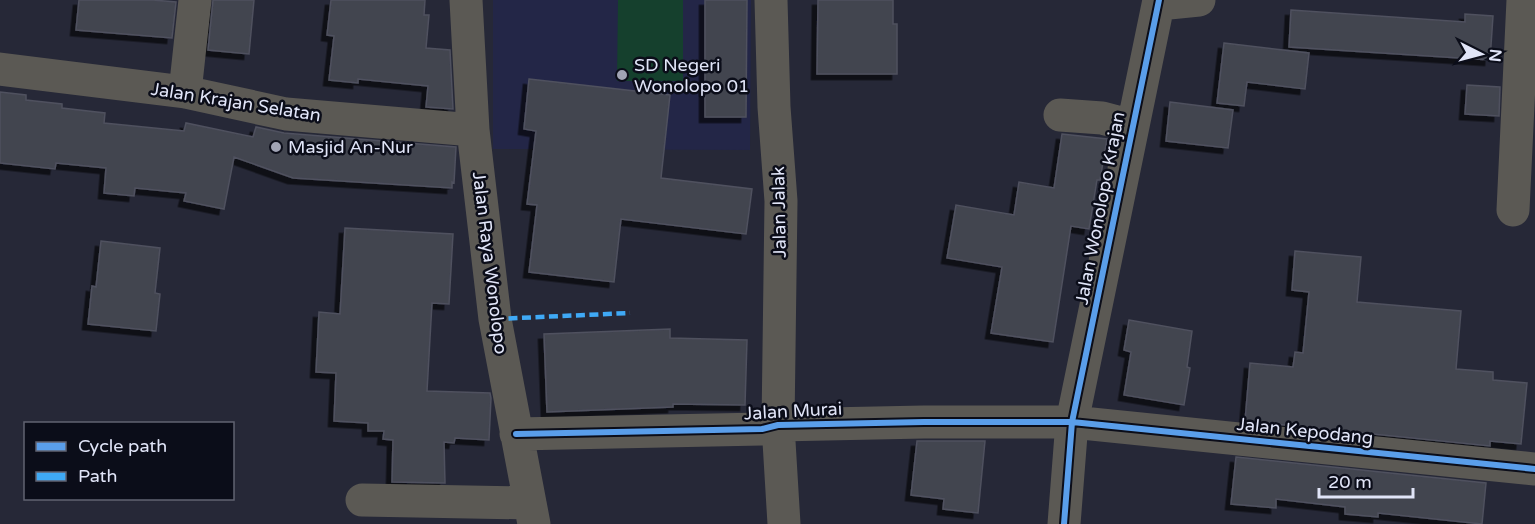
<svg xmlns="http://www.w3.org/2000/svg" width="1535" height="524" font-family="'Varela Round',sans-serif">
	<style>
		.built { fill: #232647 }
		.green { fill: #15402d }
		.building { fill: #424450; stroke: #4f515e; stroke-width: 1.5; filter: url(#shadow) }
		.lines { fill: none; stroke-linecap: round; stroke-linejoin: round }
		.minor { stroke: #5b5954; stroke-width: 33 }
		.quiet { stroke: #3fa9f5; stroke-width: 4.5; stroke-dasharray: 9 4.5; stroke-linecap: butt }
		.cycleway-casing { stroke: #0b0d19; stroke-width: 10 }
		.cycleway { stroke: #5a9eea; stroke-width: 6 }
		.poi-dot { fill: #a0a3b4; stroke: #0b0d19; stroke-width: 2 }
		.labels { text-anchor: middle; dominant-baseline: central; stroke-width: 5; stroke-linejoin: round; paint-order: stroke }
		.poi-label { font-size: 18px; fill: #e1e5f8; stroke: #0b0d19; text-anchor: start }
		.street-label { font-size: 18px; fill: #e1e5f8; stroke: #0b0d19 }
	</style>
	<defs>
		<filter id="shadow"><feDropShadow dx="-5.5" dy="5.5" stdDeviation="0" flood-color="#0009"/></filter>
	</defs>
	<rect width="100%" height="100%" fill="#262837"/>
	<path class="built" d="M493,0H751L750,150L493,149Z"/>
	<path class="green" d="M618,0H683V81H617Z"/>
	<path class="building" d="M79,0H153L176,2L172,38L76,30Z
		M213,0H254L249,54L208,50Z
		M331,0H425L424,15H429L426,48L450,50L453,109L426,107L428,86L358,79V83L329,80L334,36L327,35Z
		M705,0H747L746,117H705Z
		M818,0H893V24H897V74H817Z
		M1291,10L1465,22V14L1493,16L1490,60L1289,47Z
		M1224,43L1309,53L1305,89L1247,82L1244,106L1217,103Z
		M529,79L670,95L661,178L752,189L746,234L621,219L614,282L529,272L537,205L527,204L536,131L524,129Z
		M1467,85L1500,87L1499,116L1465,114Z
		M0,92L26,95V100L62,104V108L105,113L104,123L184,131L186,123L253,137L256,127L284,133L456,147L454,183L452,182V188L293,178L234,157L224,209L184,201L186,193L135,188L134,196L104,193L106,168L56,163L55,169L0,163Z
		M1170,102L1233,110L1228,148L1166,141Z
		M1062,134L1107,139L1100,180H1097L1089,229L1071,226L1053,342L991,333L1002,267L947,258L956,205L1014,215L1019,182L1054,188Z
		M345,228L453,234L449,304L432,303L427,391L490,393L491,398L489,440L455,438L454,443L444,442L445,483L392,482L393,440L383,439L384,431H368V423L334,421L336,373L316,372L319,312L340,314Z
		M101,241L160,248L155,293L160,294L156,331L88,324L92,286L96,287Z
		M1295,251L1361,257L1357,302L1461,311L1456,369L1493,372V380L1527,383L1521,444L1490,441V446L1245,421L1250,363L1293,367L1295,352L1303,353L1309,292L1292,290Z
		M1129,320L1192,331L1187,367L1190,368L1184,405L1124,395L1131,352L1124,350Z
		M670,329V338L747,340L745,405L673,404V407L547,412L544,334Z
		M917,441H985L978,513L943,509L944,499L911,495Z
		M1236,457L1486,483L1482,524L1378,513V517L1345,514V507L1276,499V508L1231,504Z"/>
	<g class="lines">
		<path class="minor" d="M466,0L473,130L495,319L534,524
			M771,0L774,107L781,201L778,425L784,524
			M1159,4L1199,0
			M0,69L185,92L286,114L473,130
			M185,92L195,0
			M1060,115L1102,118L1132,126
			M1513,210L1523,0
			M516,434L762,429L778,425L924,422H1072L1535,469
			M362,500L530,503
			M1064,524L1072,422L1159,0"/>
		<path class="quiet" d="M495,319L630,313"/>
		<defs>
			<path id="cycleway" d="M516,434L762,429L778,425L924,422H1072L1535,469
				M1064,524L1072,422L1159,0"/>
		</defs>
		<use href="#cycleway" class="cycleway-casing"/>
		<use href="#cycleway" class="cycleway"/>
	</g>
	<g class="poi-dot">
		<circle cx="622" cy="75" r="6"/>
		<circle cx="276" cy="147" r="6"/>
	</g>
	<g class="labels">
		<g class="poi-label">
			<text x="634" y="65">SD Negeri<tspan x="634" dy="21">Wonolopo 01</tspan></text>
			<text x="288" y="147">Masjid An-Nur</text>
		</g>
		<g class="street-label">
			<text transform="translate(236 102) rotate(9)">Jalan Krajan Selatan</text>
			<text transform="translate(1100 208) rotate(-79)">Jalan Wonolopo Krajan</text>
			<text transform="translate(779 212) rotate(-91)">Jalan Jalak</text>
			<text transform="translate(490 263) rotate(83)">Jalan Raya Wonolopo</text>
			<text transform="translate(793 411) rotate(-3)">Jalan Murai</text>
			<text transform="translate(1305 431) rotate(6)">Jalan Kepodang</text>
		</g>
	</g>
	<rect x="24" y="422" width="210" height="78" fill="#0b0d19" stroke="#616372" stroke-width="1.5"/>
	<rect x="36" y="442" width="30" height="9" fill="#5a9eea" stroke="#616372" stroke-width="1.5"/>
	<text x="78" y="452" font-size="18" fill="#e1e5f8">Cycle path</text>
	<rect x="36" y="472" width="30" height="9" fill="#3fa9f5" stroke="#616372" stroke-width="1.5"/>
	<text x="78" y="482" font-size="18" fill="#e1e5f8">Path</text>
	<g transform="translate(1481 54) rotate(96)" stroke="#0b0d19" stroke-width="4.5" paint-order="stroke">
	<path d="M0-4.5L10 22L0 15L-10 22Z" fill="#e1e5f8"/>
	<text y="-9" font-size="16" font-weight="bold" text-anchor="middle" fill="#e1e5f8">N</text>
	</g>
	<path d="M1319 488v9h94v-9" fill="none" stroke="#e1e5f8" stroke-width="3"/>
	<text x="1328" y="488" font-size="18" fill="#e1e5f8" stroke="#0b0d19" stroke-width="4.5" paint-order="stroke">20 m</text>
</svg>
